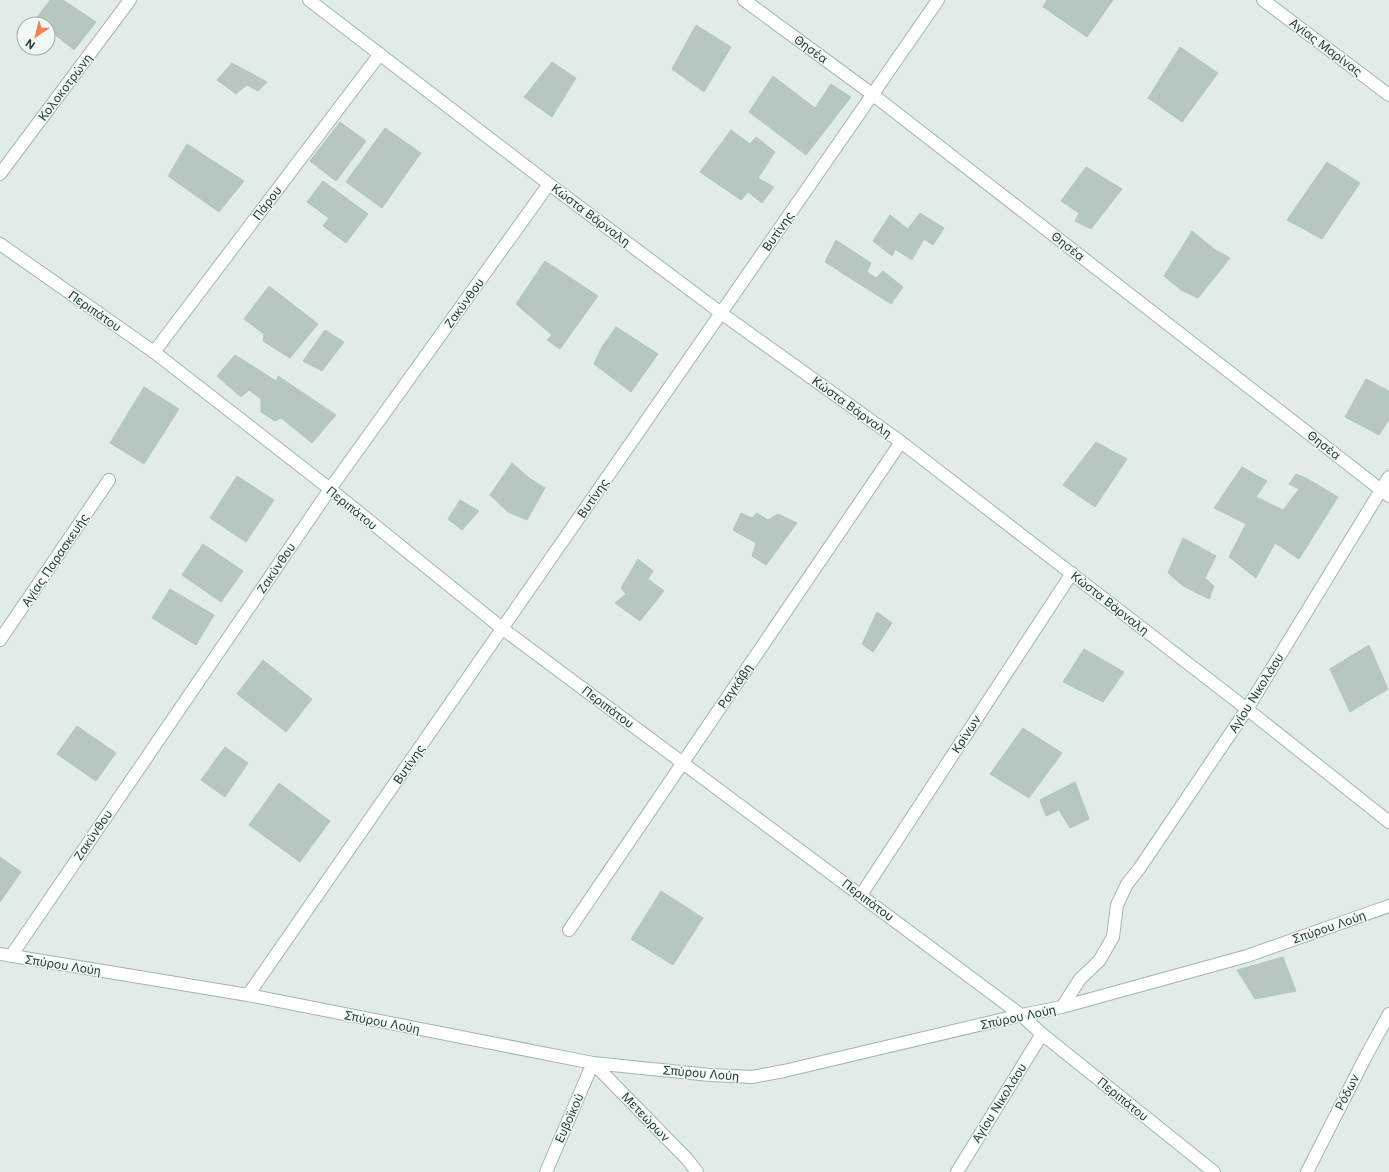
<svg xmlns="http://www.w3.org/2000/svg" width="1389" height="1172" font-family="Inter,sans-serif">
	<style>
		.building { fill: #b6c7c1; stroke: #b3c6bf }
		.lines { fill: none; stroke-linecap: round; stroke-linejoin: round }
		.street-casing { stroke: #a4b4af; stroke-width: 14 }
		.street { stroke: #fff; stroke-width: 12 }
		.labels { text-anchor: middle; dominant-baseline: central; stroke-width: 3; stroke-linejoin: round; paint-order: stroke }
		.street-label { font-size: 12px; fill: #213e37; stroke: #f2f9f5 }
	</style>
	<rect width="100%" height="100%" fill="#e1ece8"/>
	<path class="building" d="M50,0H63L96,22L74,50L48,29V24H42L36,19Z
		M1047,0H1113L1087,37L1043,7Z
		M696,25L731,47L704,92L672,69Z
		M1180,47L1218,73L1182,122L1148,98Z
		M552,62L576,78L552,117L524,97Z
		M232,63L267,82L258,91L247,85L236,94L217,80Z
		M773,76L815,108L831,84L851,97L806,155L749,112Z
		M340,122L366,141L336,181L310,161Z
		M385,128L421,153L382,208L346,182Z
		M731,130L750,144L756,137L775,152L758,178L774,187L762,203L748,192L741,200L700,172Z
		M187,144L244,181L219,212L168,176Z
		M1327,162L1360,183L1322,239L1287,220Z
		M1086,167L1122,189L1091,229L1075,221L1079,213L1061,201Z
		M323,181L368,214L346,243L323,226L329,218L307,202Z
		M920,213L944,228L933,245L924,239L912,260L895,249L892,256L873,241L890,215L908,229Z
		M1192,231L1214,249L1230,258L1198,298L1181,290L1164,276Z
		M836,240L871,263L867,272L876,278L883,271L903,287L891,304L825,262Z
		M545,261L598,296L560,349L547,340L552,335L516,304Z
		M269,286L318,324L290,358L263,341L264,334L244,319Z
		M616,327L658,354L631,392L594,364L602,347Z
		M325,330L344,342L322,371L303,361Z
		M235,355L276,381L278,376L336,415L312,443L281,418L275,421L261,412V399L249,390L241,397L217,376Z
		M1366,379L1389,391V420L1379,435L1345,417Z
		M144,387L179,409L144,464L110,443Z
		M1096,442L1127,459L1095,507L1063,485Z
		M512,463L529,478L545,488L527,520L508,512L490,495Z
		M1242,467L1267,481L1256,497L1283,510L1299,489L1289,484L1296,474L1306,478L1338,497L1299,559L1275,543L1256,578L1229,557L1246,524L1214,508Z
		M237,476L274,500L246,542L210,518Z
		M460,500L479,511L462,530L448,519Z
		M741,513L752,518L757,513L768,520L778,514L797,523L766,565L752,556L756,543L733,530Z
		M1183,538L1216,556L1205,578L1214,586L1209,599L1183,586L1168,573Z
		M203,544L243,571L221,602L182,575Z
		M638,559L653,571L648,579L664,591L640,621L615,603L626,594L621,588Z
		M170,589L214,615L196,645L152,618Z
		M877,612L892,623L873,652L862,644Z
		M1369,645L1388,689L1350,712L1330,669Z
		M1084,649L1124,672L1103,702L1063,682Z
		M263,660L312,699L286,732L237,694Z
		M77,726L116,753L96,781L57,754Z
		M1023,728L1062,753L1029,798L990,774Z
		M225,747L248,763L225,797L201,780Z
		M1075,782L1089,819L1070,828L1059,810L1046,816L1040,800Z
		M279,783L330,821L300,862L249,825Z
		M0,857L21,872L0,902Z
		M661,891L703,918L673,965L631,939Z
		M1283,957L1296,991L1255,999L1237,970Z"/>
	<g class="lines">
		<defs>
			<path id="street" d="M309,0L549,184L721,313L901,442L1247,709L1389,822
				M744,0L872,94L1389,496
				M1263,0L1389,95
				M0,174L130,0
				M0,244L154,352L330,489L503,629L1021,1015L1042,1034L1214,1172
				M154,352L380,54
				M0,640L109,480
				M861,895L1072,573
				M569,930L901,442
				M0,954L248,995L593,1063L710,1075L752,1077L784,1071L1021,1015L1062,1007L1247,956L1389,906
				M11,956L330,489L549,184
				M248,995L938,0
				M1062,1007L1080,979L1099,961L1113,937L1117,905L1127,884L1139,869L1247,709L1389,477
				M593,1063L687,1159L697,1172
				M546,1172L593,1063
				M957,1172L1042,1034
				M1307,1172L1366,1056L1389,1014"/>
		</defs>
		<use href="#street" class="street-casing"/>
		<use href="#street" class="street"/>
	</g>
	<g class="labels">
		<g class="street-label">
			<text transform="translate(1326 47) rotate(37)">Αγίας Μαρίνας</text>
			<text transform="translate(811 49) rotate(36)">Θησέα</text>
			<text transform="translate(65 87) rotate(-53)">Κολοκοτρώνη</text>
			<text transform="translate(267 203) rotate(-53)">Πάρου</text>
			<text transform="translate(591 215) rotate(37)">Κώστα Βάρναλη</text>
			<text transform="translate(778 231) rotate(-55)">Βυτίνης</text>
			<text transform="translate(1068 246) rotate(38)">Θησέα</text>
			<text transform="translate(464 303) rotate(-54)">Ζακύνθου</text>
			<text transform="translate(95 311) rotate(35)">Περιπάτου</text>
			<text transform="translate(852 407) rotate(36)">Κώστα Βάρναλη</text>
			<text transform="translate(1324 445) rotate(38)">Θησέα</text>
			<text transform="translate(593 498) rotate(-55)">Βυτίνης</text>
			<text transform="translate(352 508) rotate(39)">Περιπάτου</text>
			<text transform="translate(55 560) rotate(-56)">Αγίας Παρασκευής</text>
			<text transform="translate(276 568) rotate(-56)">Ζακύνθου</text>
			<text transform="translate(1110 603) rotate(38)">Κώστα Βάρναλη</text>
			<text transform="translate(735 686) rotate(-56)">Ραγκάβη</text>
			<text transform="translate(1256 693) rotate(-58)">Αγίου Νικολάου</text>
			<text transform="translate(608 707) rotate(37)">Περιπάτου</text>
			<text transform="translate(966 734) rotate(-57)">Κρίνων</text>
			<text transform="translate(409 764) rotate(-55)">Βυτίνης</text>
			<text transform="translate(93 835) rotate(-56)">Ζακύνθου</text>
			<text transform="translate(868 900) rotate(37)">Περιπάτου</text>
			<text transform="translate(1329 927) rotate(-19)">Σπύρου Λούη</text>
			<text transform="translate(63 965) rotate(9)">Σπύρου Λούη</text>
			<text transform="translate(1018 1017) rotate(-12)">Σπύρου Λούη</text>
			<text transform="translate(382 1022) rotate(11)">Σπύρου Λούη</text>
			<text transform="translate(701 1073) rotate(5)">Σπύρου Λούη</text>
			<text transform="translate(1347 1092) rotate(-63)">Ρόδων</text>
			<text transform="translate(1123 1099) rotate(39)">Περιπάτου</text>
			<text transform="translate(999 1103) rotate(-58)">Αγίου Νικολάου</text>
			<text transform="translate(646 1117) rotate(46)">Μετεώρων</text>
			<text transform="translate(569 1118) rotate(-66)">Ευβοϊκού</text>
		</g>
	</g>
	<g transform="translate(36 36) rotate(215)"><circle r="19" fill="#f2f9f5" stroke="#9eaea9"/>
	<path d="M0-3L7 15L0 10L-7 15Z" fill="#f78055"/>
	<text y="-6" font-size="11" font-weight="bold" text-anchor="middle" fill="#213e37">N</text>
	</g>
</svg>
